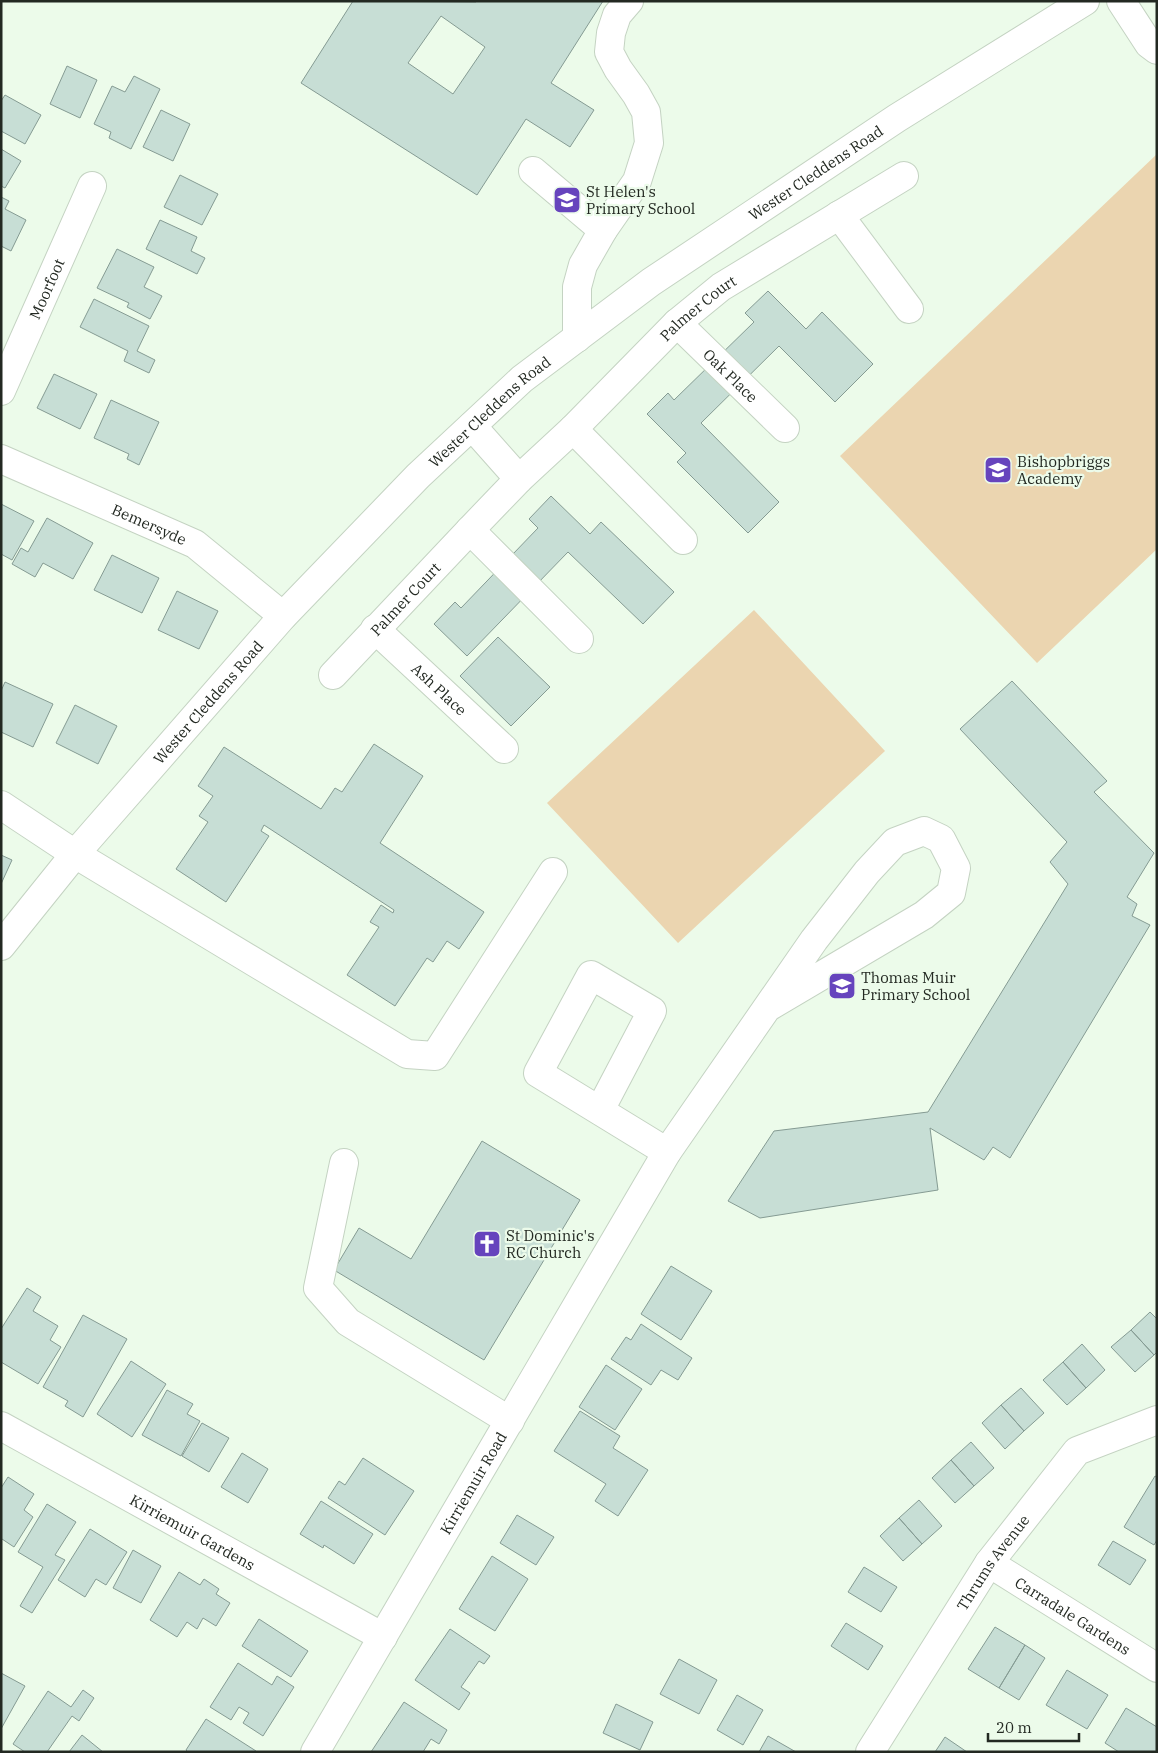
<svg xmlns="http://www.w3.org/2000/svg" width="1158" height="1753" font-family="'IBM Plex Serif',serif">
	<style>
		.green { fill: #ebd5b0 }
		.building { fill: #c7ded5; stroke: #859b93; fill-rule: evenodd }
		.lines { fill: none; stroke-linecap: round; stroke-linejoin: round }
		.minor-casing { stroke: #c4d3c2; stroke-width: 30 }
		.minor { stroke: #fff; stroke-width: 28 }
		.labels { text-anchor: middle; dominant-baseline: central; stroke-width: 4.5; stroke-linejoin: round; paint-order: stroke }
		.street-label { font-size: 15px; fill: #232922; stroke: #ecfbea }
		.poi-label { font-size: 15px; fill: #232922; stroke: #ecfbea; text-anchor: start }
	</style>
	<rect width="100%" height="100%" fill="#ecfbea"/>
	<path class="green" d="M1157,154V549L1037,663L840,456Z
		M754,610L885,751L678,943L547,803Z"/>
	<path class="building" d="M353,1L476,2L477,1H603L551,83L594,110L570,147L526,119L477,195L301,83ZM441,16L485,47L453,94L408,63Z
		M67,66L97,80L80,118L50,104Z
		M134,76L160,89L131,149L109,138L111,132L94,124L112,86L125,92Z
		M5,95L41,115L25,144L1,131V101Z
		M161,110L190,124L173,161L143,147Z
		M1,149L21,161L5,188L1,186Z
		M180,175L218,194L202,225L164,207Z
		M1,197L9,201L5,209L26,220L11,251L1,246Z
		M160,220L197,237L191,251L205,258L197,274L146,249Z
		M117,249L154,267L144,287L162,296L150,319L127,307L129,303L97,288Z
		M768,291L806,329L822,312L873,364L835,402L779,346L701,423L779,502L748,533L677,462L686,453L647,414L668,393L674,400L754,322L745,313Z
		M94,299L149,326L137,351L155,360L149,373L124,361L128,351L80,327Z
		M54,374L97,394L80,429L37,408Z
		M111,400L159,422L139,465L127,459L129,454L94,438Z
		M551,496L590,534L601,522L674,592L643,624L568,552L467,656L434,624L455,602L461,608L538,528L529,519Z
		M1,504L34,521L12,560L1,554Z
		M47,518L93,543L73,579L43,563L35,577L12,564L21,548L28,552Z
		M112,555L159,578L142,613L94,590Z
		M177,591L218,611L199,649L158,630Z
		M498,637L550,687L511,726L460,676Z
		M1012,681L1107,781L1094,792L1154,853L1127,897L1137,904L1132,916L1150,925L1010,1158L993,1147L984,1160L930,1128L938,1190L760,1218L728,1201L774,1131L928,1112L1068,884L1050,862L1067,842L960,729Z
		M5,682L53,704L33,747L1,732V691Z
		M75,705L117,726L98,764L56,743Z
		M374,744L423,776L380,843L484,912L459,949L447,941L433,962L427,958L395,1006L347,975L379,927L370,922L381,905L393,913L394,910L264,825L261,831L269,836L226,902L176,869L208,822L199,816L213,796L198,786L224,747L321,809L335,788L342,792Z
		M1,855L12,860L1,884Z
		M482,1141L580,1200L484,1360L334,1270L359,1228L411,1259Z
		M671,1266L712,1291L681,1340L641,1314Z
		M27,1288L41,1297L33,1311L58,1326L50,1340L61,1347L38,1384L1,1362V1329Z
		M1150,1312L1157,1319V1352L1154,1355L1131,1330Z
		M83,1315L127,1339L83,1417L65,1406L68,1401L43,1387Z
		M641,1324L692,1358L678,1380L661,1370L651,1385L611,1359L626,1337L631,1340Z
		M1131,1330L1154,1355L1135,1372L1111,1347Z
		M1082,1344L1105,1370L1086,1388L1063,1362Z
		M131,1361L166,1384L132,1437L97,1414Z
		M1063,1362L1086,1388L1067,1405L1043,1380Z
		M606,1365L642,1389L615,1430L579,1407Z
		M1021,1388L1044,1413L1024,1431L1001,1405Z
		M167,1390L193,1404L187,1414L200,1421L181,1456L142,1435Z
		M1001,1405L1024,1431L1005,1449L982,1423Z
		M580,1411L620,1436L613,1448L648,1470L618,1516L595,1501L606,1484L554,1451Z
		M202,1423L229,1438L209,1472L182,1456Z
		M971,1442L994,1468L974,1486L951,1460Z
		M242,1453L268,1469L248,1503L221,1487Z
		M363,1458L414,1491L385,1535L328,1498L339,1481L345,1485Z
		M951,1460L974,1486L955,1503L932,1478Z
		M1155,1476L1157,1477V1540L1154,1545L1124,1527Z
		M8,1477L34,1494L24,1510L33,1517L14,1547L2,1539L1,1541V1488Z
		M919,1500L942,1526L922,1544L899,1518Z
		M321,1501L373,1534L354,1564L324,1545L323,1548L300,1534Z
		M47,1504L76,1522L55,1555L65,1560L32,1613L20,1606L43,1567L18,1552Z
		M517,1515L554,1537L536,1565L500,1543Z
		M899,1518L922,1544L903,1561L880,1536Z
		M90,1529L127,1552L106,1585L96,1579L85,1597L58,1580Z
		M1113,1541L1146,1560L1130,1585L1098,1565Z
		M133,1550L161,1566L141,1603L113,1588Z
		M492,1556L528,1579L495,1631L459,1609Z
		M864,1567L897,1587L881,1612L848,1592Z
		M179,1572L200,1585L204,1579L219,1589L216,1594L230,1603L216,1626L203,1618L197,1629L187,1622L177,1637L150,1620Z
		M259,1619L308,1651L291,1677L242,1646Z
		M846,1623L883,1646L868,1670L831,1646Z
		M995,1627L1025,1645L999,1688L968,1669Z
		M450,1629L490,1656L484,1664L479,1661L461,1687L470,1693L459,1710L415,1680Z
		M1025,1645L1045,1658L1019,1700L999,1688Z
		M679,1659L717,1680L699,1714L660,1694Z
		M238,1663L272,1685L277,1676L294,1687L263,1736L243,1723L249,1713L239,1707L231,1720L210,1707Z
		M1067,1670L1108,1695L1087,1729L1046,1705Z
		M1,1673L25,1686L1,1729Z
		M83,1690L94,1698L79,1721L72,1716L47,1752H25L13,1744L48,1691L71,1707Z
		M737,1695L763,1710L743,1745L717,1730Z
		M404,1702L447,1730L439,1744L431,1739L423,1752H371Z
		M616,1704L653,1722L640,1750L603,1733Z
		M1126,1708L1157,1727V1752H1119L1105,1743Z
		M206,1719L256,1751L255,1752H188L186,1750Z
		M82,1735L103,1752H69Z
		M768,1736L796,1752H759Z
		M945,1737L967,1752H935Z"/>
	<g class="lines">
		<defs>
			<g id="minor">
				<path d="M1121,1L1149,44L1157,50"/>
				<path d="M533,171L603,230"/>
				<path d="M839,215L909,309"/>
				<path id="s1" d="M677,323L785,428"/>
				<path d="M577,338V287L583,265L603,230L637,181L649,143L646,112L636,94L618,69L609,52L611,33L617,15L629,1"/>
				<path id="s2" d="M1,391L92,186"/>
				<path d="M472,426L519,479"/>
				<path d="M573,429L683,540"/>
				<path id="s3" d="M1,459L195,544L283,616"/>
				<path d="M470,530L579,639"/>
				<path id="s4" d="M375,629L504,749"/>
				<path id="s5" d="M333,675L470,530L519,479L573,429L677,323L721,287L904,176"/>
				<path d="M1,805L75,854L407,1054L435,1056L553,872"/>
				<path id="s6" d="M1,946L75,854L283,616L418,476L522,379L651,282L897,118L1085,1"/>
				<path d="M600,1110L652,1011L591,975L538,1073L667,1152"/>
				<path d="M344,1163L318,1288L348,1322L510,1421"/>
				<path id="s7" d="M1,1426L383,1637"/>
				<path id="s8" d="M989,1563L1157,1668"/>
				<path id="s9" d="M315,1752L667,1152L814,940L867,872L895,842L924,831L941,839L956,868L951,893L924,915L770,1006"/>
				<path id="s10" d="M870,1752L989,1563L1077,1451L1157,1420"/>
			</g>
		</defs>
		<use href="#minor" class="minor-casing"/>
		<use href="#minor" class="minor"/>
	</g>
	<defs>
		<symbol id="school-square" viewBox="-11 -11 22 22"><rect x="-9" y="-9" width="18" height="18" rx="4" fill="#6644bd" stroke="#ecfbea"/><path d="M0-5L7-2L0 1L-7-2ZM-4 1L0 2.5L4 1V4Q0 6-4 4Z" fill="#fff"/></symbol>
		<symbol id="church-square" viewBox="-11 -11 22 22"><rect x="-9" y="-9" width="18" height="18" rx="4" fill="#6644bd" stroke="#ecfbea"/><path d="M-1.2-6h2.4v3.5h3.3v2.4h-3.3V6h-2.4V-.1h-3.3v-2.4h3.3Z" fill="#fff"/></symbol>
	</defs>
	<g fill-rule="evenodd">
		<use href="#school-square" x="551" y="184" width="32" height="32"/>
		<use href="#school-square" x="982" y="454" width="32" height="32"/>
		<use href="#school-square" x="826" y="970" width="32" height="32"/>
		<use href="#church-square" x="471" y="1228" width="32" height="32"/>
	</g>
	<g class="labels">
		<g class="street-label">
			<text stroke="none"><textPath href="#s6" startOffset="1130">Wester Cleddens Road</textPath></text>
			<text stroke="none"><textPath href="#s2" startOffset="112">Moorfoot</textPath></text>
			<text stroke="none"><textPath href="#s5" startOffset="518">Palmer Court</textPath></text>
			<text stroke="none"><textPath href="#s1" startOffset="75">Oak Place</textPath></text>
			<text stroke="none"><textPath href="#s6" startOffset="725">Wester Cleddens Road</textPath></text>
			<text stroke="none"><textPath href="#s3" startOffset="162">Bemersyde</textPath></text>
			<text stroke="none"><textPath href="#s5" startOffset="105">Palmer Court</textPath></text>
			<text stroke="none"><textPath href="#s4" startOffset="88">Ash Place</textPath></text>
			<text stroke="none"><textPath href="#s6" startOffset="320">Wester Cleddens Road</textPath></text>
			<text stroke="none"><textPath href="#s9" startOffset="312">Kirriemuir Road</textPath></text>
			<text stroke="none"><textPath href="#s7" startOffset="219">Kirriemuir Gardens</textPath></text>
			<text stroke="none"><textPath href="#s10" startOffset="226">Thrums Avenue</textPath></text>
			<text stroke="none"><textPath href="#s8" startOffset="99">Carradale Gardens</textPath></text>
		</g>
		<g class="poi-label">
			<text x="586" y="191">St Helen's<tspan x="586" dy="17">Primary School</tspan></text>
			<text x="1017" y="461">Bishopbriggs<tspan x="1017" dy="17">Academy</tspan></text>
			<text x="861" y="977">Thomas Muir<tspan x="861" dy="17">Primary School</tspan></text>
			<text x="506" y="1235">St Dominic's<tspan x="506" dy="17">RC Church</tspan></text>
		</g>
	</g>
	<rect width="1158" height="1753" fill="none" stroke="#232922" stroke-width="5"/>
	<path d="M988 1733v8h91v-8" fill="none" stroke="#232922" stroke-width="2.5"/>
	<text x="996" y="1733" font-size="15" fill="#232922" stroke="#ecfbea" stroke-width="4" paint-order="stroke">20 m</text>
</svg>
